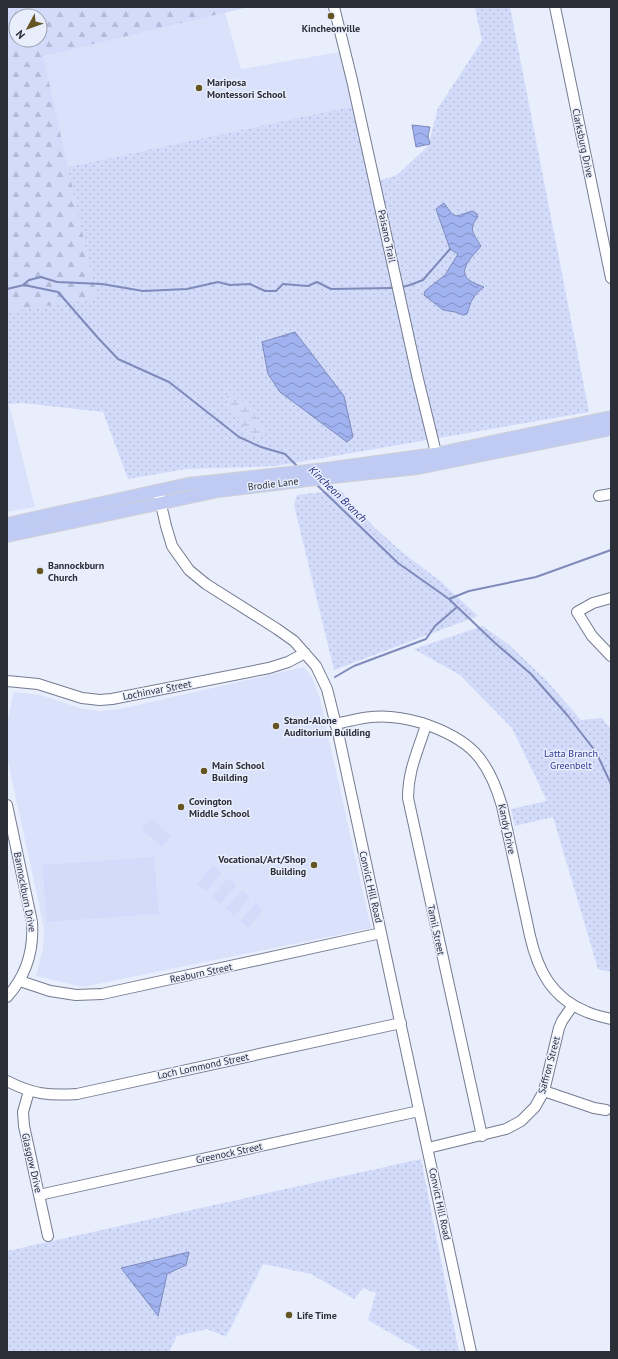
<svg xmlns="http://www.w3.org/2000/svg" width="618" height="1359" font-family="'PT Sans',sans-serif">
	<style>
		.built { fill: #dae2fb }
		.grass { fill: url(#grass-dots); fill-rule: evenodd }
		.forest { fill: url(#forest-firs); fill-rule: evenodd }
		.wetland { fill: url(#wetland-marsh) }
		.garden { fill: #d2dbfa }
		.water { fill: url(#water-waves); stroke: #7e8aba }
		.lines { fill: none; stroke-linecap: round; stroke-linejoin: round }
		.stream { stroke: #7e8aba; stroke-width: 2 }
		.minor-casing { stroke: #757b91; stroke-width: 12 }
		.major-casing { stroke: #d1d1d3; stroke-width: 14 }
		.minor { stroke: #fff; stroke-width: 10 }
		.major { stroke: #bfcbf3; stroke-width: 12 }
		.poi-dot { fill: #655522; stroke: #e9eefd; stroke-width: 1.5 }
		.labels { text-anchor: middle; dominant-baseline: central; stroke-width: 3; stroke-linejoin: round; paint-order: stroke }
		.poi-label { font-size: 10px; font-weight: bold; fill: #2c2e38; stroke: #e9eefd; text-anchor: start }
		.street-label { font-size: 10px; fill: #2c2e38; stroke: #e9eefd }
		.park-label { font-size: 10px; fill: #2e3b93; stroke: #e9eefd }
		.water-label { font-size: 11px; font-style: italic; fill: #222b82; stroke: #e9eefd }
	</style>
	<defs>
		<pattern id="grass-dots" width="8" height="8" patternUnits="userSpaceOnUse"><rect width="8" height="8" fill="#d2dbfa"/><path d="M2 2h.1M6 6h.1" fill="none" stroke="#b4bcd7" stroke-width="1.8" stroke-linecap="round"/></pattern>
		<pattern id="forest-firs" width="22" height="20" patternUnits="userSpaceOnUse"><rect width="22" height="20" fill="#d2dbfa"/><path d="M5 1l3.5 6h-7zM16 11l3.5 6h-7z" fill="#b4bcd7"/></pattern>
		<pattern id="wetland-marsh" width="20" height="14" patternUnits="userSpaceOnUse"><rect width="20" height="14" fill="#d2dbfa"/><path d="M1 5h8M5 5V1M11 12h8M15 12V8" fill="none" stroke="#b4bcd7"/></pattern>
		<pattern id="water-waves" width="16" height="10" patternUnits="userSpaceOnUse"><rect width="16" height="10" fill="#a1b2f1"/><path d="M0 5q4-4 8 0t8 0" fill="none" stroke="#8391c4"/></pattern>
	</defs>
	<rect width="100%" height="100%" fill="#e9eefd"/>
	<path class="built" d="M225,12L241,69L340,52L353,106L68,167L43,56Z
		M7,404H9L35,507L7,512Z
		M304,667L312,677L320,699L371,928L83,987L36,976L43,949L44,928L7,757V723L14,692L41,695L83,709L101,711L120,709Z"/>
	<path class="grass" d="M7,7H248L43,56L68,167L353,106L375,182L397,175L428,146L438,108L482,41L475,7H510L589,412L276,466L186,469L128,479L103,412L23,403L7,404ZM16,16H40V40H16Z
		M340,490L374,527L403,553L439,580L478,616L334,670L294,505L297,495Z
		M483,626L509,645L546,680L581,720L602,718L611,729V972L598,969L553,817L515,826L511,809L547,801L512,728L460,675L414,649Z
		M421,1159L459,1352H423L368,1320L376,1293L363,1288L354,1299L311,1274L263,1264L226,1337L207,1329L177,1336L169,1352H7V1251Z"/>
	<path class="forest" d="M7,7H248L43,56L97,298L7,312ZM16,16H40V40H16Z"/>
	<path class="wetland" d="M227,388L251,409L267,436L250,435L228,404Z"/>
	<path class="garden" d="M152,819L171,836L162,847L141,829Z
		M154,857L159,914L47,922L42,865Z
		M213,865L222,873L206,891L197,884Z
		M228,878L236,885L220,904L212,896Z
		M242,890L250,898L234,916L226,909Z
		M256,903L264,910L248,928L240,921Z"/>
	<path class="water" d="M412,125L430,127L428,136L430,144L416,147Z
		M444,203C456,220 453,217 472,211L476,213L478,217C468,229 473,233 481,246C475,254 456,270 469,280C473,283 479,285 484,287C473,296 471,300 467,314L463,315L455,312L443,310L424,295L425,291L445,275L458,254L450,249L436,209Z
		M295,332L344,396L353,437L347,442L280,392L268,374L262,342Z
		M189,1252L186,1265L167,1274L158,1316L121,1268Z"/>
	<g class="lines">
		<path class="stream" d="M24,284L29,280L41,277L57,282L102,284L143,291L187,289L218,282L230,285L250,284L265,291H276L283,284L308,286L317,282L331,289L393,288
			M402,287L410,285L423,280L450,249
			M7,289L24,285L58,292L99,339L118,359L169,382L239,437L261,447L285,454L298,467
			M316,484L398,563L449,599L495,643L531,674L568,716L596,752L611,784
			M449,599L469,591L536,577L611,550
			M335,677L354,666L426,639L435,626L457,607"/>
		<defs>
			<path id="minor" d="M334,7L352,80L417,375L438,461
				M555,7L611,278
				M159,496L166,526L172,546L189,570L206,584L277,629L294,641L316,666L327,689L339,737L381,933L471,1352
				M599,496L611,494
				M611,598L593,603L577,612L592,636L611,656
				M7,681L38,684L82,698L100,700L112,699L269,668L288,662L305,653
				M335,724C347,722 359,718 371,717C389,715 405,718 422,723C470,739 488,758 502,806L530,936C538,971 552,998 587,1012C594,1015 603,1017 611,1019
				M426,725C418,751 408,770 408,798L482,1136
				M7,805L32,922C34,951 26,976 7,997
				M20,981L50,991L76,995L102,994L381,933
				M7,1081C32,1094 49,1096 77,1094L401,1023
				M29,1091L23,1112L24,1126L48,1236
				M544,1091L594,1108L606,1110
				M428,1148L506,1129L521,1121L535,1107L544,1091L559,1028L562,1021L573,1005
				M39,1195L419,1111"/>
			<path id="major" d="M7,524L188,484L326,469L435,454L611,417
				M7,536L218,491L332,477L418,468L611,429"/>
		</defs>
		<use href="#minor" class="minor-casing"/>
		<use href="#major" class="major-casing"/>
		<use href="#minor" class="minor"/>
		<use href="#major" class="major"/>
	</g>
	<g class="poi-dot">
		<circle cx="331" cy="16" r="4"/>
		<circle cx="199" cy="88" r="4"/>
		<circle cx="40" cy="571" r="4"/>
		<circle cx="276" cy="726" r="4"/>
		<circle cx="204" cy="771" r="4"/>
		<circle cx="181" cy="807" r="4"/>
		<circle cx="314" cy="865" r="4"/>
		<circle cx="289" cy="1315" r="4"/>
	</g>
	<g class="labels">
		<g class="poi-label">
			<text x="331" y="28" text-anchor="middle">Kincheonville</text>
			<text x="207" y="82">Mariposa<tspan x="207" dy="12">Montessori School</tspan></text>
			<text x="48" y="565">Bannockburn<tspan x="48" dy="12">Church</tspan></text>
			<text x="284" y="720">Stand-Alone<tspan x="284" dy="12">Auditorium Building</tspan></text>
			<text x="212" y="765">Main School<tspan x="212" dy="12">Building</tspan></text>
			<text x="189" y="801">Covington<tspan x="189" dy="12">Middle School</tspan></text>
			<text x="306" y="859" text-anchor="end">Vocational/Art/Shop<tspan x="306" dy="12">Building</tspan></text>
			<text x="297" y="1315">Life Time</text>
		</g>
		<g class="street-label">
			<text transform="translate(583 143) rotate(78)">Clarksburg Drive</text>
			<text transform="translate(387 236) rotate(78)">Paisano Trail</text>
			<text transform="translate(273 484) rotate(-7)">Brodie Lane</text>
			<text transform="translate(157 690) rotate(-11)">Lochinvar Street</text>
			<text transform="translate(507 829) rotate(78)">Kandy Drive</text>
			<text transform="translate(371 887) rotate(77)">Convict Hill Road</text>
			<text transform="translate(25 892) rotate(79)">Bannockburn Drive</text>
			<text transform="translate(436 930) rotate(78)">Tamil Street</text>
			<text transform="translate(201 973) rotate(-12)">Reaburn Street</text>
			<text transform="translate(549 1065) rotate(-75)">Saffron Street</text>
			<text transform="translate(203 1066) rotate(-12)">Loch Lommond Street</text>
			<text transform="translate(229 1153) rotate(-12)">Greenock Street</text>
			<text transform="translate(32 1163) rotate(77)">Glasgow Drive</text>
			<text transform="translate(440 1204) rotate(78)">Convict Hill Road</text>
		</g>
		<g class="park-label">
			<text x="571" y="753">Latta Branch<tspan x="571" dy="12">Greenbelt</tspan></text>
		</g>
		<g class="water-label">
			<text transform="translate(338 494) rotate(44)">Kincheon Branch</text>
		</g>
	</g>
	<rect width="618" height="1359" fill="none" stroke="#2c2e38" stroke-width="16"/>
	<g transform="translate(28 28) rotate(229)"><circle r="19" fill="#e9eefd" stroke="#9da1ae"/>
	<path d="M0-3L7 15L0 10L-7 15Z" fill="#655522"/>
	<text y="-6" font-size="11" font-weight="bold" text-anchor="middle" fill="#2c2e38">N</text>
	</g>
</svg>
